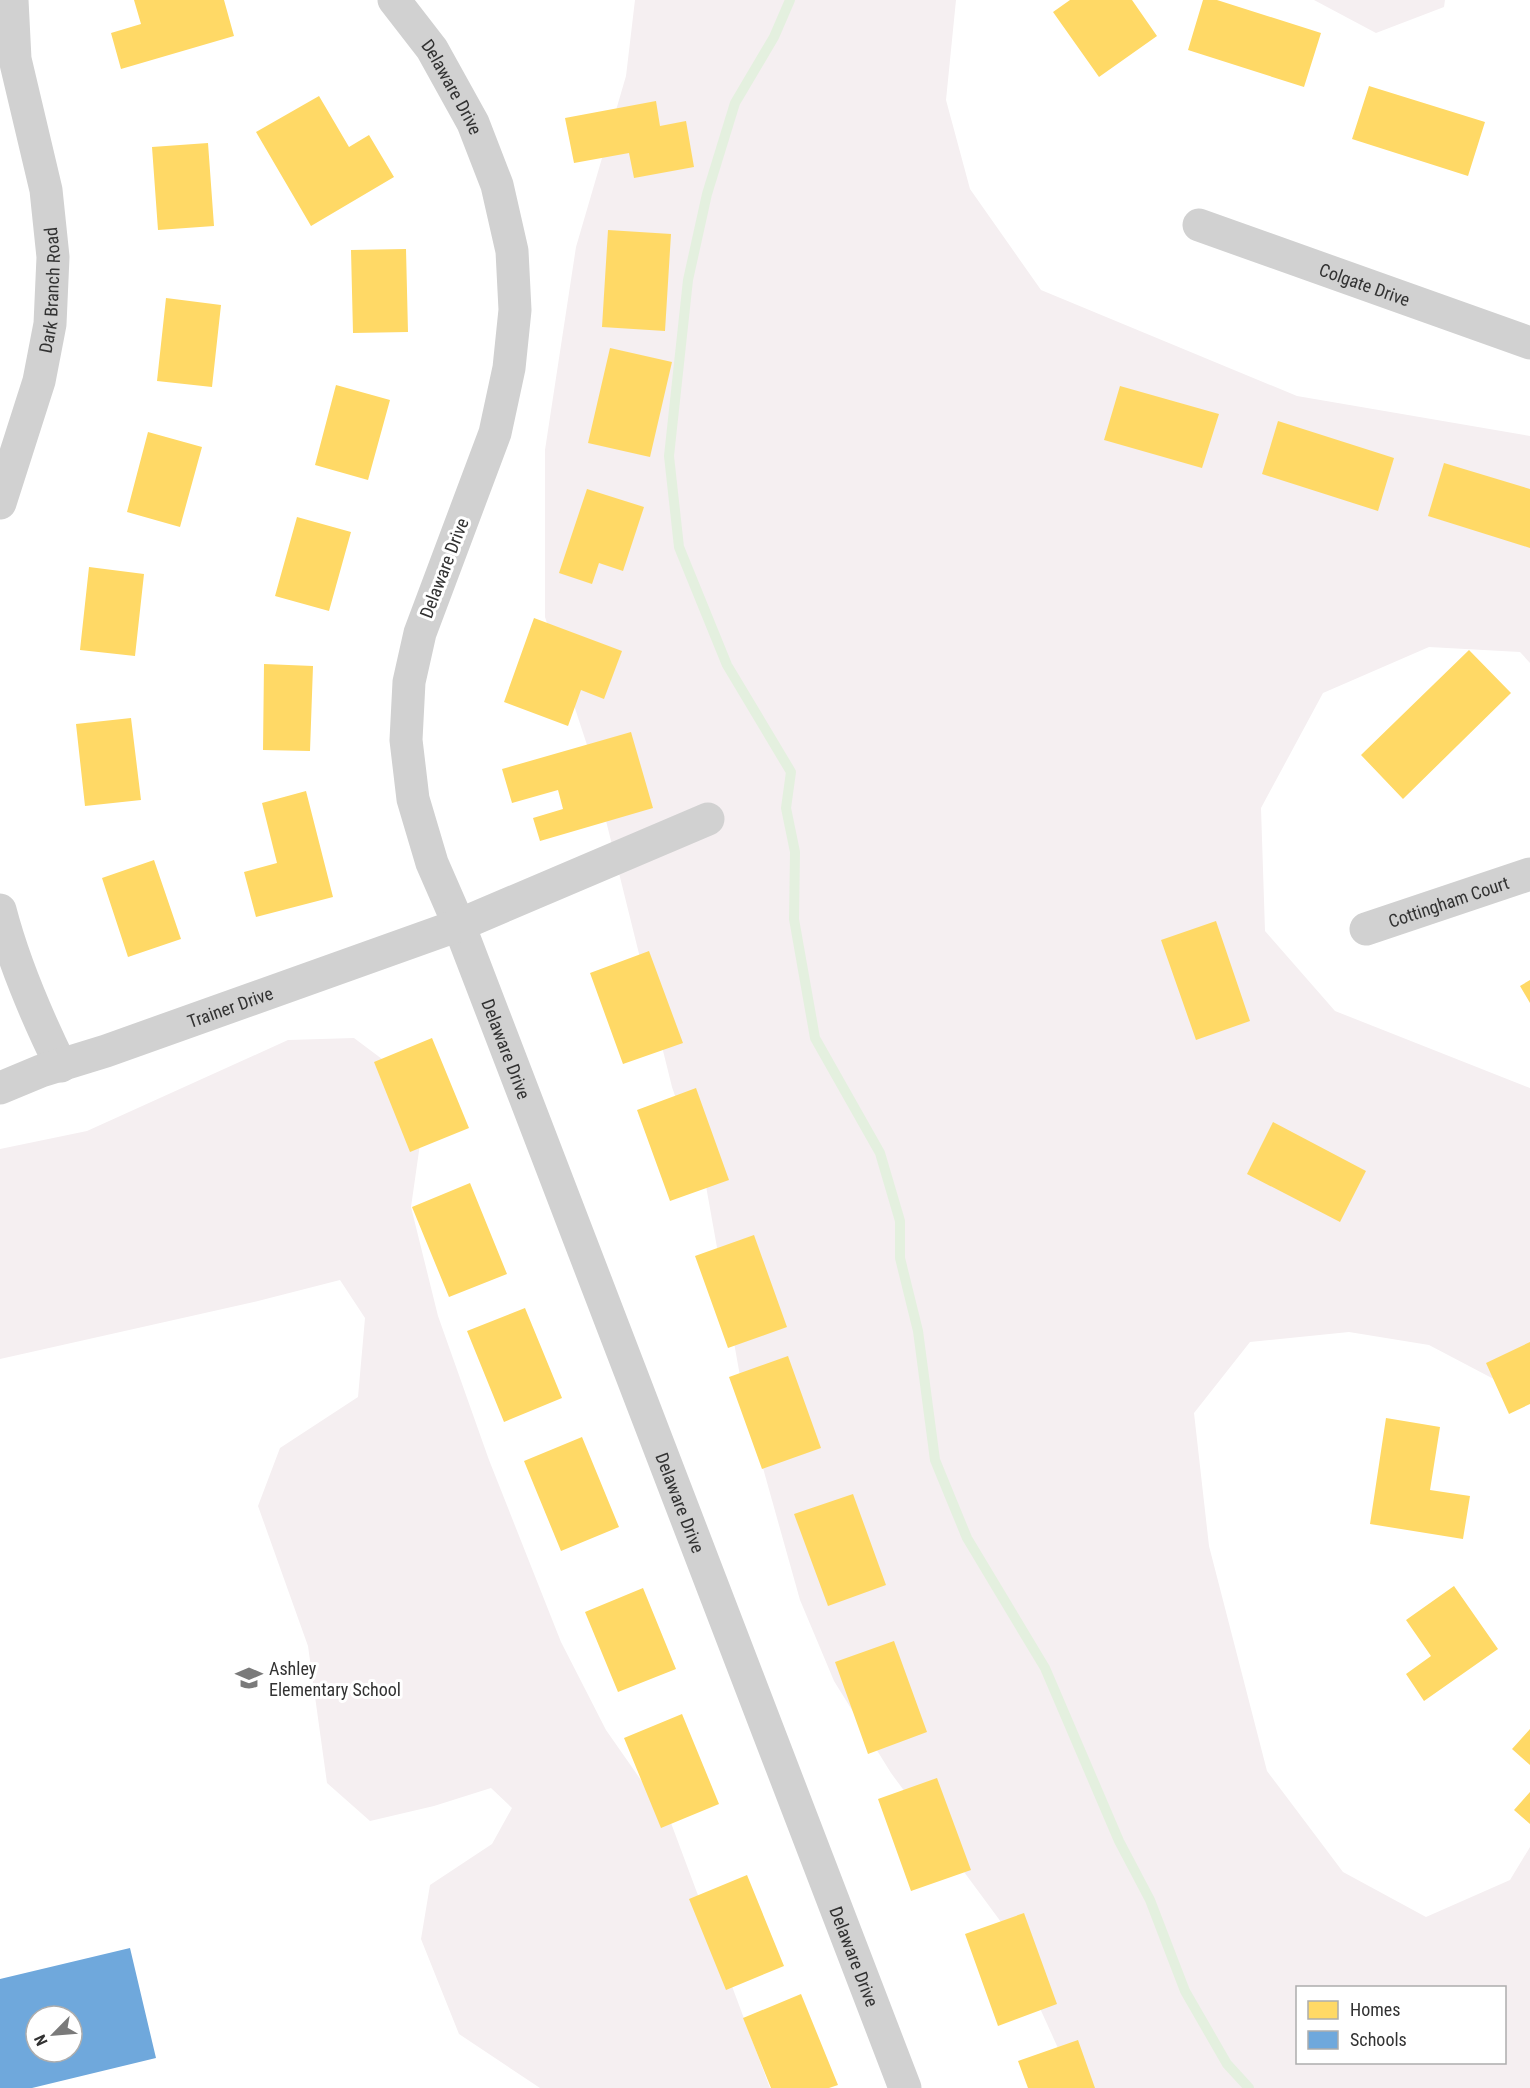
<svg xmlns="http://www.w3.org/2000/svg" width="1530" height="2088" font-family="'Roboto Condensed',sans-serif">
	<style>
		.green { fill: #f5eff1; fill-rule: evenodd }
		.homes { fill: #ffd966 }
		.schools { fill: #6fa8dc; fill-rule: evenodd }
		.lines { fill: none; stroke-linecap: round; stroke-linejoin: round }
		.stream { stroke: #e4f0df; stroke-width: 10 }
		.street { stroke: #d1d1d1; stroke-width: 33 }
		.labels { text-anchor: middle; dominant-baseline: central; stroke-width: 6; stroke-linejoin: round; paint-order: stroke }
		.street-label { font-size: 18px; fill: #323232; stroke: #fff }
		.poi-label { font-size: 18px; fill: #323232; stroke: #fff; text-anchor: start }
	</style>
	<rect width="100%" height="100%" fill="#fff"/>
	<path class="green" d="M635,0H956L946,100L970,189L1041,290L1297,396L1530,436V663L1520,652L1429,647L1323,693L1261,808L1265,931L1335,1011L1530,1088V1398L1429,1345L1349,1332L1250,1342L1194,1413L1209,1546L1267,1771L1343,1872L1426,1917L1510,1880L1530,1847V2088H1076L1001,1922L891,1773L834,1681L800,1600L745,1404L706,1186L672,1087L588,748L545,617V450L576,247L626,76ZM1298,1988H1504V2062H1298Z
		M1314,0H1445L1444,7L1376,33Z
		M354,1038L394,1068L420,1144L411,1207L438,1316L489,1460L561,1642L606,1730L671,1823L770,2088H540L459,2034L421,1939L430,1885L492,1844L512,1808L491,1788L434,1806L370,1821L327,1783L308,1646L258,1506L280,1448L358,1397L365,1318L340,1280L258,1301L0,1359V1149L87,1131L288,1040Z"/>
	<path class="homes" d="M134,0H224L234,36L121,69L111,33L141,24Z
		M1070,0H1132L1157,36L1099,77L1053,12Z
		M1203,0H1217L1321,33L1304,87L1188,50Z
		M1369,86L1485,122L1468,176L1352,139Z
		M319,96L349,147L369,135L394,177L311,226L256,132Z
		M656,101L660,126L686,121L694,167L634,178L629,153L574,163L565,118Z
		M208,143L214,226L158,230L152,147Z
		M608,230L671,234L665,331L602,327Z
		M406,249L408,332L353,333L351,250Z
		M166,298L221,305L212,387L157,381Z
		M610,348L672,362L650,457L588,443Z
		M336,385L390,400L368,480L315,465Z
		M1120,386L1219,414L1202,468L1104,440Z
		M1278,421L1394,458L1378,511L1262,474Z
		M148,432L202,447L180,527L127,512Z
		M1444,463L1530,489V548L1428,516Z
		M587,489L644,507L623,571L599,563L592,584L559,573Z
		M297,517L351,532L329,611L275,596Z
		M89,567L144,574L135,656L80,650Z
		M534,618L622,651L604,699L581,690L568,726L504,702Z
		M1469,650L1511,693L1403,799L1361,755Z
		M264,664L313,666L310,751L263,750Z
		M131,718L141,800L85,806L76,724Z
		M631,732L653,808L540,841L533,818L563,809L558,790L512,803L502,769Z
		M306,791L333,897L256,917L244,872L277,863L262,803Z
		M154,860L181,939L128,957L102,878Z
		M1216,921L1250,1021L1196,1040L1161,940Z
		M649,951L683,1043L623,1064L590,973Z
		M1530,980V1003L1520,986Z
		M432,1038L469,1128L410,1152L374,1062Z
		M696,1088L729,1180L670,1201L637,1110Z
		M1273,1122L1366,1171L1340,1222L1247,1174Z
		M470,1183L507,1274L449,1297L412,1207Z
		M754,1235L787,1327L728,1348L695,1256Z
		M525,1308L562,1398L504,1422L467,1331Z
		M1530,1342V1404L1509,1414L1486,1363Z
		M788,1356L821,1448L762,1469L729,1377Z
		M1386,1418L1440,1427L1430,1490L1470,1496L1463,1539L1370,1524Z
		M582,1437L619,1527L561,1551L524,1461Z
		M853,1494L886,1585L828,1606L794,1514Z
		M1454,1586L1498,1649L1424,1701L1406,1674L1431,1656L1406,1620Z
		M643,1588L676,1669L618,1692L585,1612Z
		M894,1641L927,1732L868,1754L835,1662Z
		M682,1714L719,1804L661,1828L624,1738Z
		M1530,1729V1765L1512,1749Z
		M937,1778L971,1870L911,1891L878,1799Z
		M1530,1792V1824L1514,1810Z
		M747,1875L784,1966L726,1990L689,1899Z
		M1024,1913L1057,2004L998,2026L965,1934Z
		M801,1994L838,2085L829,2088H771L743,2018Z
		M1078,2040L1095,2088H1028L1018,2061Z"/>
	<path class="schools" d="M130,1948L156,2058L32,2088H0V1979ZM36,2016H72V2052H36Z"/>
	<g class="lines">
		<path class="stream" d="M790,0L774,37L735,103L707,194L688,280L669,456L679,547L727,665L791,772L786,808L795,852L794,919L815,1038L880,1153L900,1221V1258L918,1331L935,1460L967,1538L1045,1668L1119,1841L1150,1900L1185,1991L1227,2064L1249,2088"/>
		<g class="street">
			<path id="s1" d="M394,0L432,49L473,123L497,185L512,251L515,310L509,368L495,433L420,633L409,682L406,740L413,799L432,863L459,925L905,2088"/>
			<path id="s2" d="M1199,225L1530,343"/>
			<path id="s3" d="M0,503L39,381L50,324L53,257L46,190L15,59L12,0"/>
			<path d="M0,910C14,964 36,1015 61,1066"/>
			<path id="s4" d="M1366,929L1530,874"/>
			<path id="s5" d="M0,1088L41,1071L106,1051L459,925L708,819"/>
		</g>
	</g>
	<defs>
		<symbol id="school-bare" viewBox="-9 -9 18 18"><path d="M0-5L7-2L0 1L-7-2ZM-4 1L0 2.5L4 1V4Q0 6-4 4Z" fill="#7a7a7a" stroke="#fff" stroke-width="2.5" paint-order="stroke"/></symbol>
	</defs>
	<g fill-rule="evenodd">
		<use href="#school-bare" x="230" y="1659" width="38" height="38"/>
	</g>
	<g class="labels">
		<g class="street-label">
			<text stroke="none"><textPath href="#s1" startOffset="105">Delaware Drive</textPath></text>
			<text stroke="none"><textPath href="#s2" startOffset="176">Colgate Drive</textPath></text>
			<text stroke="none"><textPath href="#s3" startOffset="220">Dark Branch Road</textPath></text>
			<text transform="translate(444 568) rotate(-69)">Delaware Drive</text>
			<text stroke="none"><textPath href="#s4" startOffset="87">Cottingham Court</textPath></text>
			<text stroke="none"><textPath href="#s5" startOffset="244">Trainer Drive</textPath></text>
			<text stroke="none"><textPath href="#s1" startOffset="1113">Delaware Drive</textPath></text>
			<text stroke="none"><textPath href="#s1" startOffset="1599">Delaware Drive</textPath></text>
			<text stroke="none"><textPath href="#s1" startOffset="2085">Delaware Drive</textPath></text>
		</g>
		<g class="poi-label">
			<text x="269" y="1668">Ashley<tspan x="269" dy="21">Elementary School</tspan></text>
		</g>
	</g>
	<rect x="1296" y="1986" width="210" height="78" fill="#ffffff" stroke="#adadad" stroke-width="1.5"/>
	<rect x="1308" y="2001" width="30" height="18" fill="#ffd966" stroke="#adadad" stroke-width="1.5"/>
	<text x="1350" y="2016" font-size="18" fill="#323232">Homes</text>
	<rect x="1308" y="2031" width="30" height="18" fill="#6fa8dc" stroke="#adadad" stroke-width="1.5"/>
	<text x="1350" y="2046" font-size="18" fill="#323232">Schools</text>
	<g transform="translate(54 2034) rotate(245)"><circle r="28" fill="#ffffff" stroke="#adadad" stroke-width="1.5"/>
	<path d="M0-4.5L10 22L0 15L-10 22Z" fill="#7a7a7a"/>
	<text y="-9" font-size="16" font-weight="bold" text-anchor="middle" fill="#323232">N</text>
	</g>
</svg>
